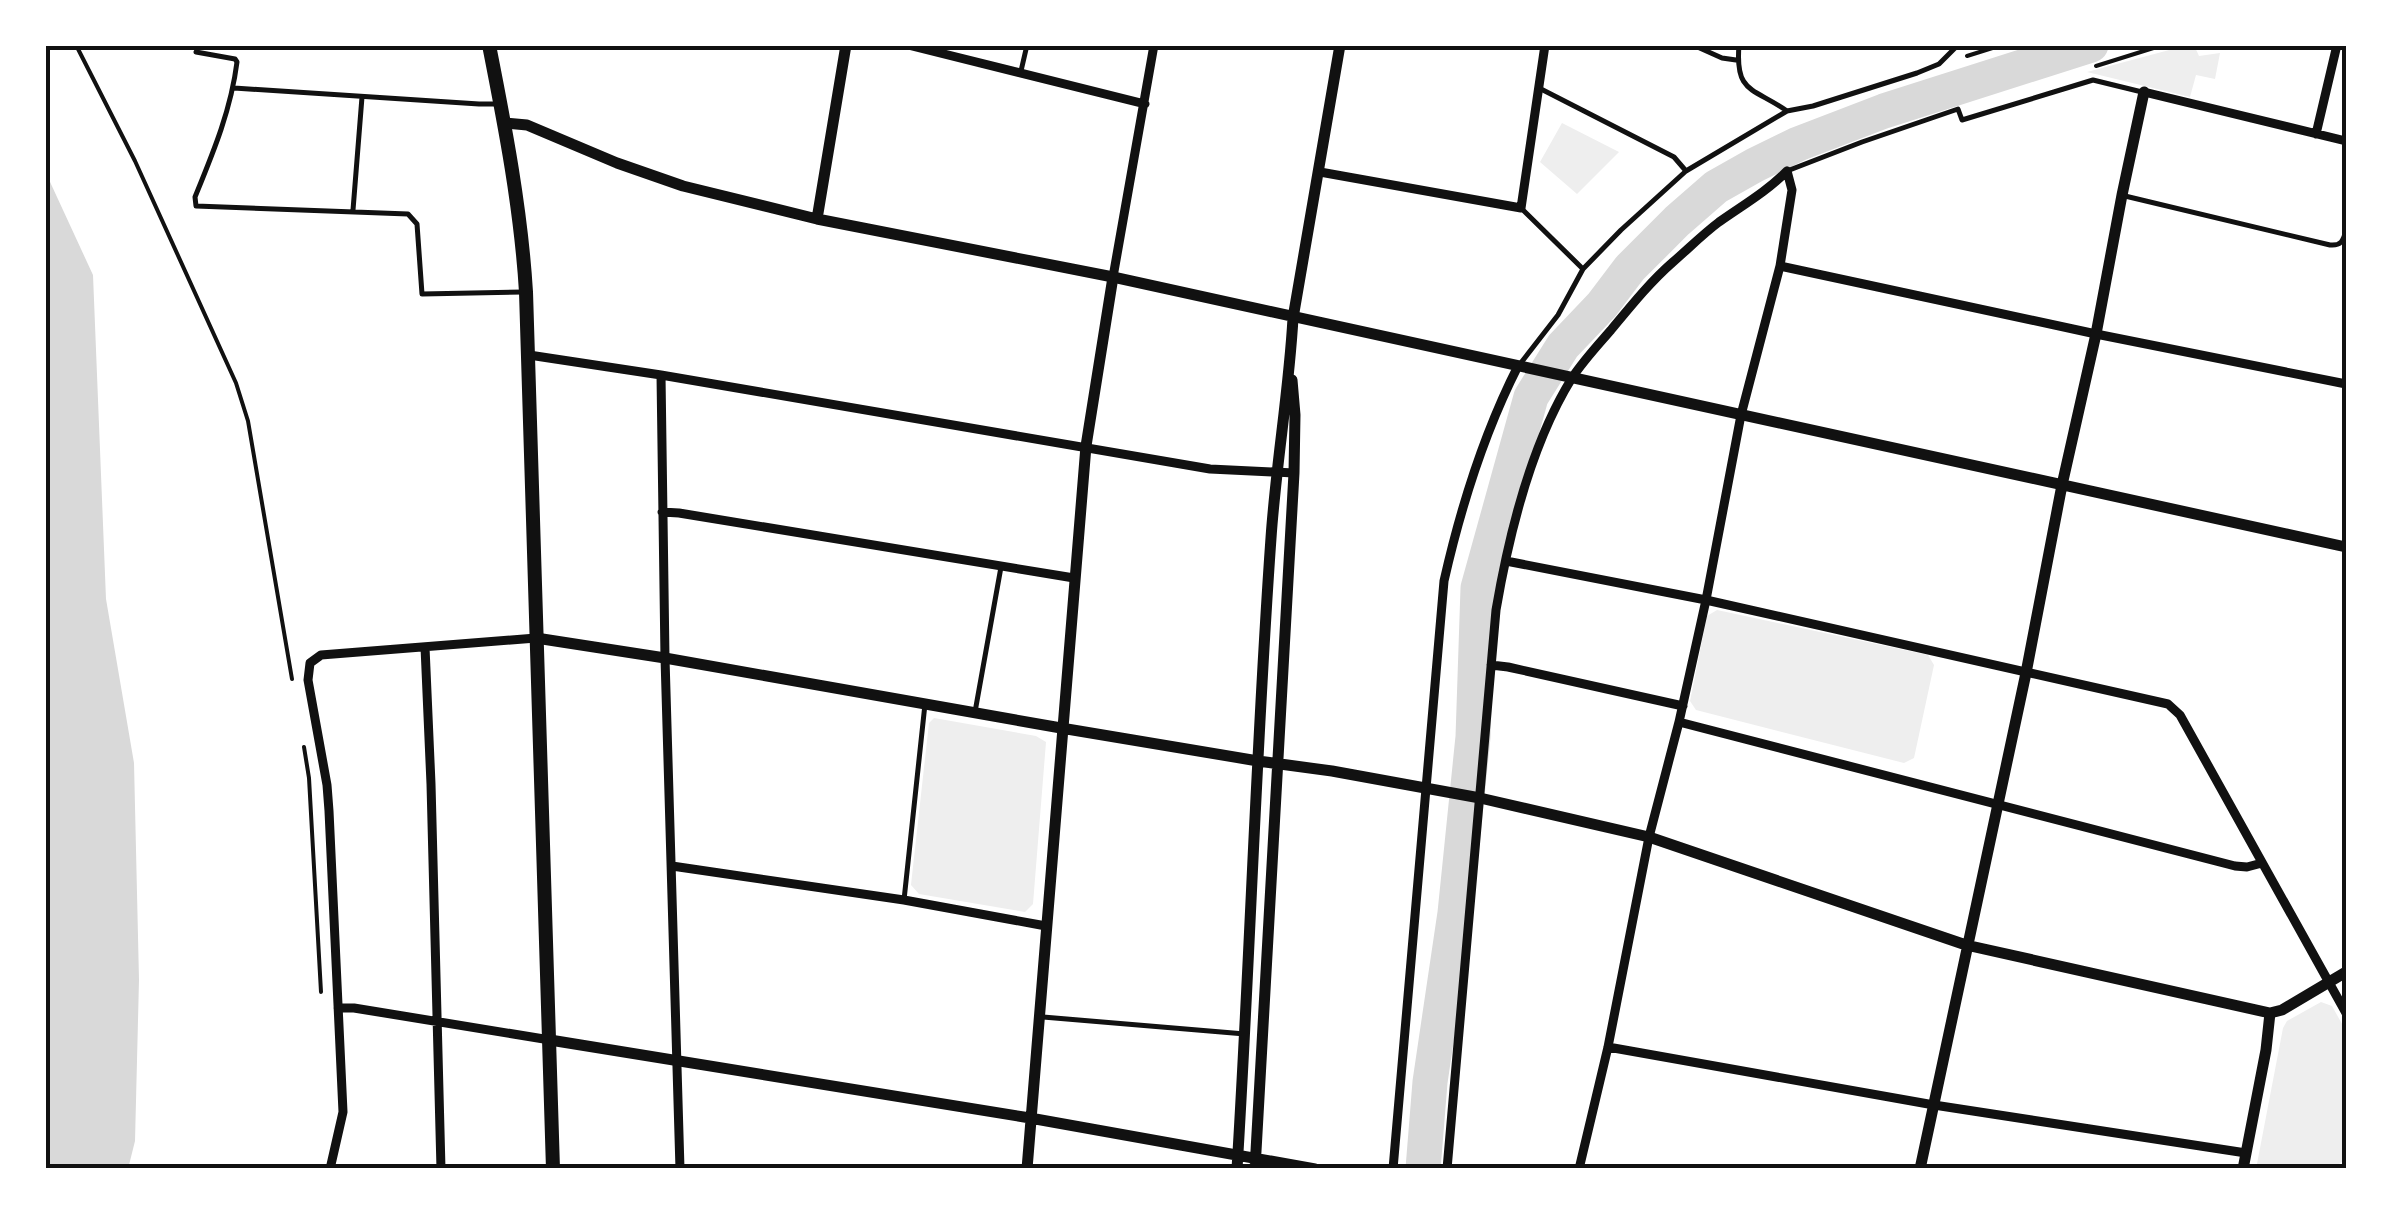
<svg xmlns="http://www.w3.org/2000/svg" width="2391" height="1214" font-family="'Source Sans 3',sans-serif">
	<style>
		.green { fill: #eee }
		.water { fill: #d9d9d9 }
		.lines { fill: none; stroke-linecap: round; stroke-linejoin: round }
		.river { stroke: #d9d9d9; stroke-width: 35 }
		.path { stroke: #111; stroke-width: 4 }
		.service { stroke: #111; stroke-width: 5 }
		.minor { stroke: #111; stroke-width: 9 }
		.tertiary { stroke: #111; stroke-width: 11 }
		.primary { stroke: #111; stroke-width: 14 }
		.neatline { fill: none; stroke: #111; stroke-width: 4 }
	</style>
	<rect width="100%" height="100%" fill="#fff"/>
	<path class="green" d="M2188,45H2194L2199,56L2220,53L2215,79L2196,75L2190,97L2087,72Z
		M1562,123L1619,152L1577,194L1540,162Z
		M1717,610L1928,655L1934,665L1914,758L1904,763L1696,710L1690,701L1707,616Z
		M934,718L1036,736L1046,742L1033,904L1025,912L919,894L911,885L929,723Z
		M2321,1002L2332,1006L2346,1031V1159L2332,1169H2256L2283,1028L2287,1021Z"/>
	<path class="water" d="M45,171L93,275L106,599L134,763L139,980L135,1141L128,1169H45Z"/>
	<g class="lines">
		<path class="river" d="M1423,1169L1430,1082L1455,913L1473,737L1478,588L1531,397L1563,346L1602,305L1630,268L1677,221L1716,187L1755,165L1798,144L1884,111L2091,45"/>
		<path class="path" d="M76,45L135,161L236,383L248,421L292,679
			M1967,56L2002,45
			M2096,66L2163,45
			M304,747L309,778L321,992"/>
		<path class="service" d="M1693,45L1722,58L1736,60
			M1739,45C1735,94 1753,87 1787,111
			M196,52L235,59L237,62C231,110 213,153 195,197L196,206L408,214L417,224L422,294L523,292
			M1021,71L1027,45
			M234,88L479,104H500
			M1539,88L1674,157L1686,171
			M1787,171L1862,142L1958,109L1962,120L2093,80L2142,92
			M2125,196L2330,245C2341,246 2343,241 2346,231
			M1521,208L1583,269
			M353,210L362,97
			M1520,364L1558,315L1583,269L1621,230L1686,171L1787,111L1813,106L1917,73L1939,64L1958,45
			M975,712L1001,567
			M904,900L925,704
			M1043,1017L1245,1034"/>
		<path class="minor" d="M908,45L1145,104
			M2144,92L2346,141
			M2316,134L2337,45
			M1320,172L1521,208L1545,45
			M1780,266L2096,334L2346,384
			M1113,277L1154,45
			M529,355L661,375L1210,469L1294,473
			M661,375L665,658L680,1169
			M662,512L679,513L1074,578
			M1506,561L1706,600L2168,704L2180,715L2346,1013
			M425,647L431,784L441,1169
			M1491,665L1508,667L1683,706
			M1679,722L2235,866L2247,867L2262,863
			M672,866L904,900L1046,926
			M338,1008H354L550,1040
			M1608,1047L1934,1105L2246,1153
			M330,1169L343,1112L329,811L327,785L308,680L310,663L321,655L536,638
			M1393,1169L1444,581C1461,506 1483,435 1518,366
			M1447,1169L1496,610C1509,534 1531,444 1572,378C1583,361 1598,345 1611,330C1630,307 1650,282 1673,262C1688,249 1703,234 1719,222C1743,205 1766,192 1787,171
			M1579,1169L1608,1047L1649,837L1679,722L1706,600L1741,415L1780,266L1792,190L1787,171"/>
		<path class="tertiary" d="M504,123L527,125L617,163L683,186L817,219L1113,277L2346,547
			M817,219L846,45
			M536,638L665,658L1061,728L1258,761L1332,771L1480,798L1649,837L1966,945L2270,1013L2282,1010L2346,972
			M550,1040L1030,1118L1315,1169
			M1027,1169L1086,446L1113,277
			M1237,1169C1250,959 1256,748 1271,538C1276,464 1289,391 1293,318L1340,45
			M1255,1169L1294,473L1295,415L1292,380
			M1920,1169L2026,673L2062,485L2096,334L2122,195L2144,92
			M2243,1169L2266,1050L2270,1013"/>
		<path class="primary" d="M489,45C505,126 521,209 526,292L553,1169"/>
	</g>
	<rect width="2391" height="1214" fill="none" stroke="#ffffff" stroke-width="95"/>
	<rect x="48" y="48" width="2296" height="1118" class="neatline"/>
</svg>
